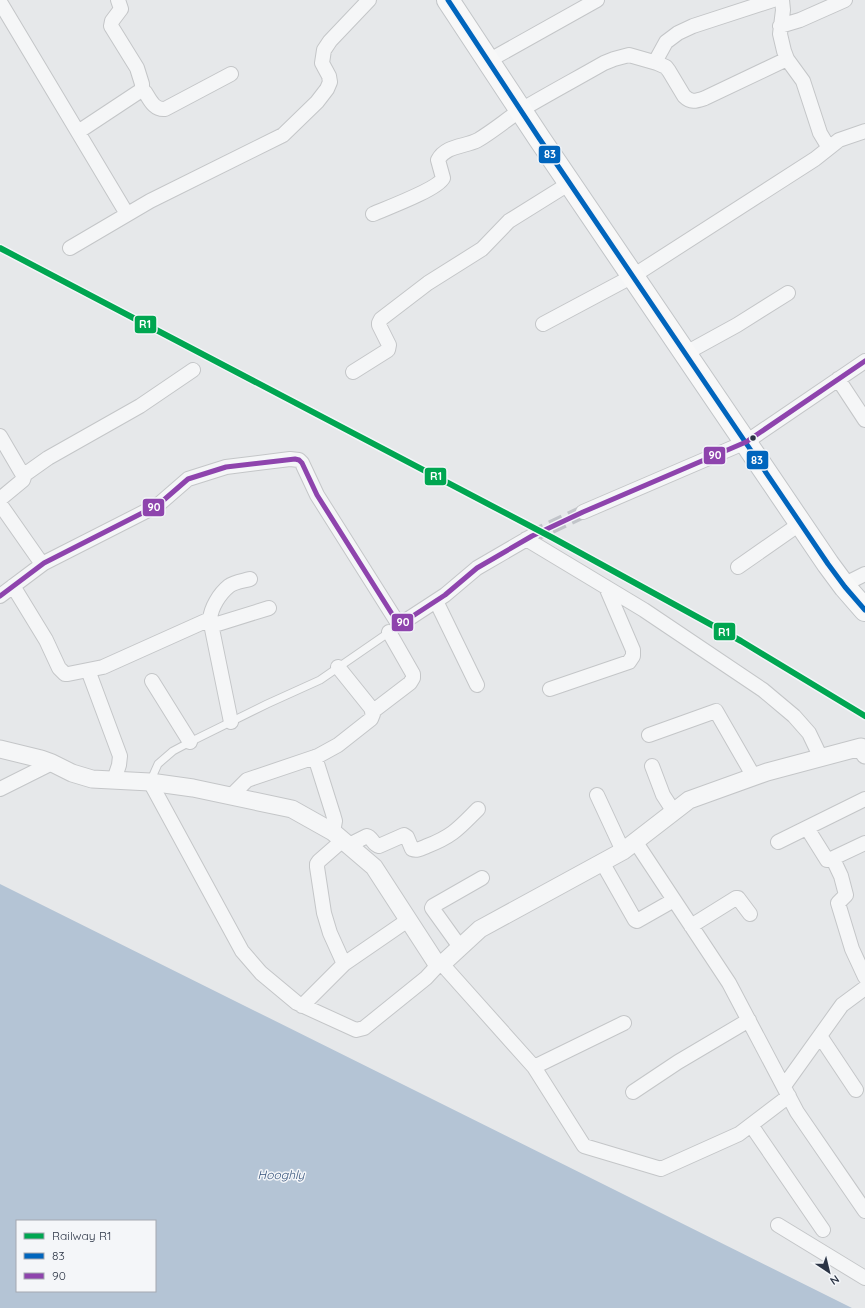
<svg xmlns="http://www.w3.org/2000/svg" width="865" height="1308" font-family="Quicksand,sans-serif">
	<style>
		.water { fill: #b4c4d5; fill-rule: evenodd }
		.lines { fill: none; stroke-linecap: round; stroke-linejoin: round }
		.minor-tunnel { stroke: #c1c4c9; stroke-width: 14; stroke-dasharray: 14 7; stroke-linecap: butt }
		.service-casing { stroke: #c4c6c8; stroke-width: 9 }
		.minor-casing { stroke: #c4c6c8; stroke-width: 16 }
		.tertiary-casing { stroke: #c4c6c8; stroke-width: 19 }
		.primary-casing { stroke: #c2c5c8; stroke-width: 24 }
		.service { stroke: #f5f6f7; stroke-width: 7 }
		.minor { stroke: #f5f6f7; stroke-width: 14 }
		.tertiary { stroke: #f5f6f7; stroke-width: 17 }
		.primary { stroke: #f8f8f8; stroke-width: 22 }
		.bus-1-casing { stroke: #f4f6f9; stroke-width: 8 }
		.bus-2-casing { stroke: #f4f6f9; stroke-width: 8 }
		.bus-1 { stroke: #0065bd; stroke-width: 5 }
		.bus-2 { stroke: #8e44ad; stroke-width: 5 }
		.rail-1-casing { stroke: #f4f6f9; stroke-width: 9 }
		.rail-1 { stroke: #00a651; stroke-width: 6 }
		.bus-dot { fill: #2b3445; stroke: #f4f6f9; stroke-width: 1.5 }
		.labels { text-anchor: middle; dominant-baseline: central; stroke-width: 3; stroke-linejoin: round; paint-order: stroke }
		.water-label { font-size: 12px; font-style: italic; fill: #34527a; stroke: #f4f6f9 }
		.line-badge { stroke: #f4f6f9; stroke-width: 1.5 }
		.badge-label { font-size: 11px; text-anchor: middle; font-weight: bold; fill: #fff }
	</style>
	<rect width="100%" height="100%" fill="#e6e8ea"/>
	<path class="water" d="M0,884L852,1308H0ZM17,1221H155V1291H17Z"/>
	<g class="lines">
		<path class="minor-tunnel" d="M532,536L583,512"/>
		<defs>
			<path id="service" d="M150,782L158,764L173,751L190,742L267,704L320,680L391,631"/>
			<path id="minor" d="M118,0L121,9L112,21L111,26L137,68L142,84V91
				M782,0L783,10L780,34L784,51L787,59L803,81L820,133L829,148
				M0,2L127,214
				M780,26L800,20L845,0
				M488,61L597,0
				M655,62L666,42L678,33L693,26L773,0
				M78,132L140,91L145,92C150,100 154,110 165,109L231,74
				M373,214C387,208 438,189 443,178L438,160C446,145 465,147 478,140C493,131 506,120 521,110C548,94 576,79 604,63L614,59L629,55L657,63L666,67L669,71L684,96C691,103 696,101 705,98L787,59
				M70,248L150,201L283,135L317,102L327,89L330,82L329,76L322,63L324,50L330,41L369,0
				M543,324L633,276L815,159L839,140L865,131
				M686,353L737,325L788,293
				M353,372L388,350L389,345L379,325V323L381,319L428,283L482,249L509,221L570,183
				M838,379L865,420
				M0,436L24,477L23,480L0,499
				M24,475L48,458L140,406L193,370
				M0,504L42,564
				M583,512L746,442L865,361
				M526,539L644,610L763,690L794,716L809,733L821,758
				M738,567L801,523
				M843,585L865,574
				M13,586L46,640L59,668L65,674H68L103,667L210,619
				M0,596L44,563L158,505L188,479L226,467L290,459L299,460L302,463L317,495L399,625L445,595L477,568L532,536
				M436,601L477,685
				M211,626L269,608
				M88,670L120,756L119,765L114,780
				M152,681L190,742
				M550,689L629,662L633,656V650L606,587
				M372,712L410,683L413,678V674L389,632
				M231,722L210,619C211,608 219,594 229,586C234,582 243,581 250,579
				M649,735L716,711L754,777
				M315,757L333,814L335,821L333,832
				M652,766L663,795L674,812
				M150,782L242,951L261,973L297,1003L356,1030L364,1028L426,978L439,964
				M0,789L52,763
				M232,795L247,780L318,756L338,745L371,719L373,714L371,708L338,667
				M597,795L623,851
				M807,828L827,860H829L865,843
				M343,840L319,861L317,864V867L324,913L330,933L344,964
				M635,841L729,983L797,1112L865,1211
				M778,842L865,799
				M349,845L367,836C372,837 373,845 379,846L404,835L407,837L412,849C417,851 422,848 427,846C453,836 459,828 478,809
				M833,859L841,876L846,895L838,903L852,949L865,977
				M602,862L635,920L637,921L674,900
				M691,926L736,898H738L750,914
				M460,947L432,908L433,906L482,878
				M442,964L534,1067L584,1146L661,1169L739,1134L789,1096
				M302,1006L344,964L408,920
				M820,1036L856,1090
				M534,1067L624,1023
				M784,1086L842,1005L865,988
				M633,1092L678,1062L749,1020
				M751,1125L823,1230
				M778,1225L865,1278"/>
			<path id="tertiary" d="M0,749L41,759L52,763L72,773L92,779L150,782L193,788L292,809L333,832L374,867L435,961L439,964H442L480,929L623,851L689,800L767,772L861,747L865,755"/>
			<path id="primary" d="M448,0L539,138L828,564L845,587L865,610"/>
		</defs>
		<use href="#service" class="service-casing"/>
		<use href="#minor" class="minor-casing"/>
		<use href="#tertiary" class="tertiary-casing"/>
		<use href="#primary" class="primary-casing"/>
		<use href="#service" class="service"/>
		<use href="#minor" class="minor"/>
		<use href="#tertiary" class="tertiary"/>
		<use href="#primary" class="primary"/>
		<defs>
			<path id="bus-1" d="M448,0L539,138L828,564L845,587L865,610"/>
			<path id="bus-2" d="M0,596L44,563L158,505L188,479L226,467L295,459L299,460L302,463L317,495L399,625L445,595L477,568L532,536L583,512L746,442L865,361"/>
		</defs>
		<use href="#bus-1" class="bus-1-casing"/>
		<use href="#bus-2" class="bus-2-casing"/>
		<use href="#bus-1" class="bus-1"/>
		<use href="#bus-2" class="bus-2"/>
		<defs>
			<path id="rail-1" d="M0,248L553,538L741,641L865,716"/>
		</defs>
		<use href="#rail-1" class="rail-1-casing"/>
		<use href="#rail-1" class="rail-1"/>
	</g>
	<circle class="bus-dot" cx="753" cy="438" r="3.5"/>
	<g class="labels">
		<g class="water-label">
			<text x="281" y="1174">Hooghly</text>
		</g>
	</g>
	<g class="line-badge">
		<rect x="538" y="145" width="23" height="19" rx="4" fill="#0065bd"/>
		<rect x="134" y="315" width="23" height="19" rx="4" fill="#00a651"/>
		<rect x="703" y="446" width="23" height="19" rx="4" fill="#8e44ad"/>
		<rect x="746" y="450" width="23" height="20" rx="4" fill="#0065bd"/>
		<rect x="424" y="467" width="23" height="19" rx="4" fill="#00a651"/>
		<rect x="142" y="498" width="23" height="19" rx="4" fill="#8e44ad"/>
		<rect x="391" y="613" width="23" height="19" rx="4" fill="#8e44ad"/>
		<rect x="713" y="622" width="23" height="19" rx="4" fill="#00a651"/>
	</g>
	<g class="badge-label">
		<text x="550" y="158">83</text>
		<text x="145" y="328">R1</text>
		<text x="715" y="459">90</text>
		<text x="757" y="464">83</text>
		<text x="436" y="480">R1</text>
		<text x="154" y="511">90</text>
		<text x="403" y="626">90</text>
		<text x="724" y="636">R1</text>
	</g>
	<rect x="16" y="1220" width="140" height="72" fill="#f4f6f9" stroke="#a4a8b1"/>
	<rect x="24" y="1233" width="20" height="6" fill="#00a651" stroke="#a4a8b1"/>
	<text x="52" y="1240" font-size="12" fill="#2b3445">Railway R1</text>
	<rect x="24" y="1253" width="20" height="6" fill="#0065bd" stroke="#a4a8b1"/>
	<text x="52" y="1260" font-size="12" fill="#2b3445">83</text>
	<rect x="24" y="1273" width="20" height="6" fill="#8e44ad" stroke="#a4a8b1"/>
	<text x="52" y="1280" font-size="12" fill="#2b3445">90</text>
	<g transform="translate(829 1272) rotate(145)" stroke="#f4f6f9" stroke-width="3" paint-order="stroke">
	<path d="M0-3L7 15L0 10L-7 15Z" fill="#2b3445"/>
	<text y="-6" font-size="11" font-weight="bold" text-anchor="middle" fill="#2b3445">N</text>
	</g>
</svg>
